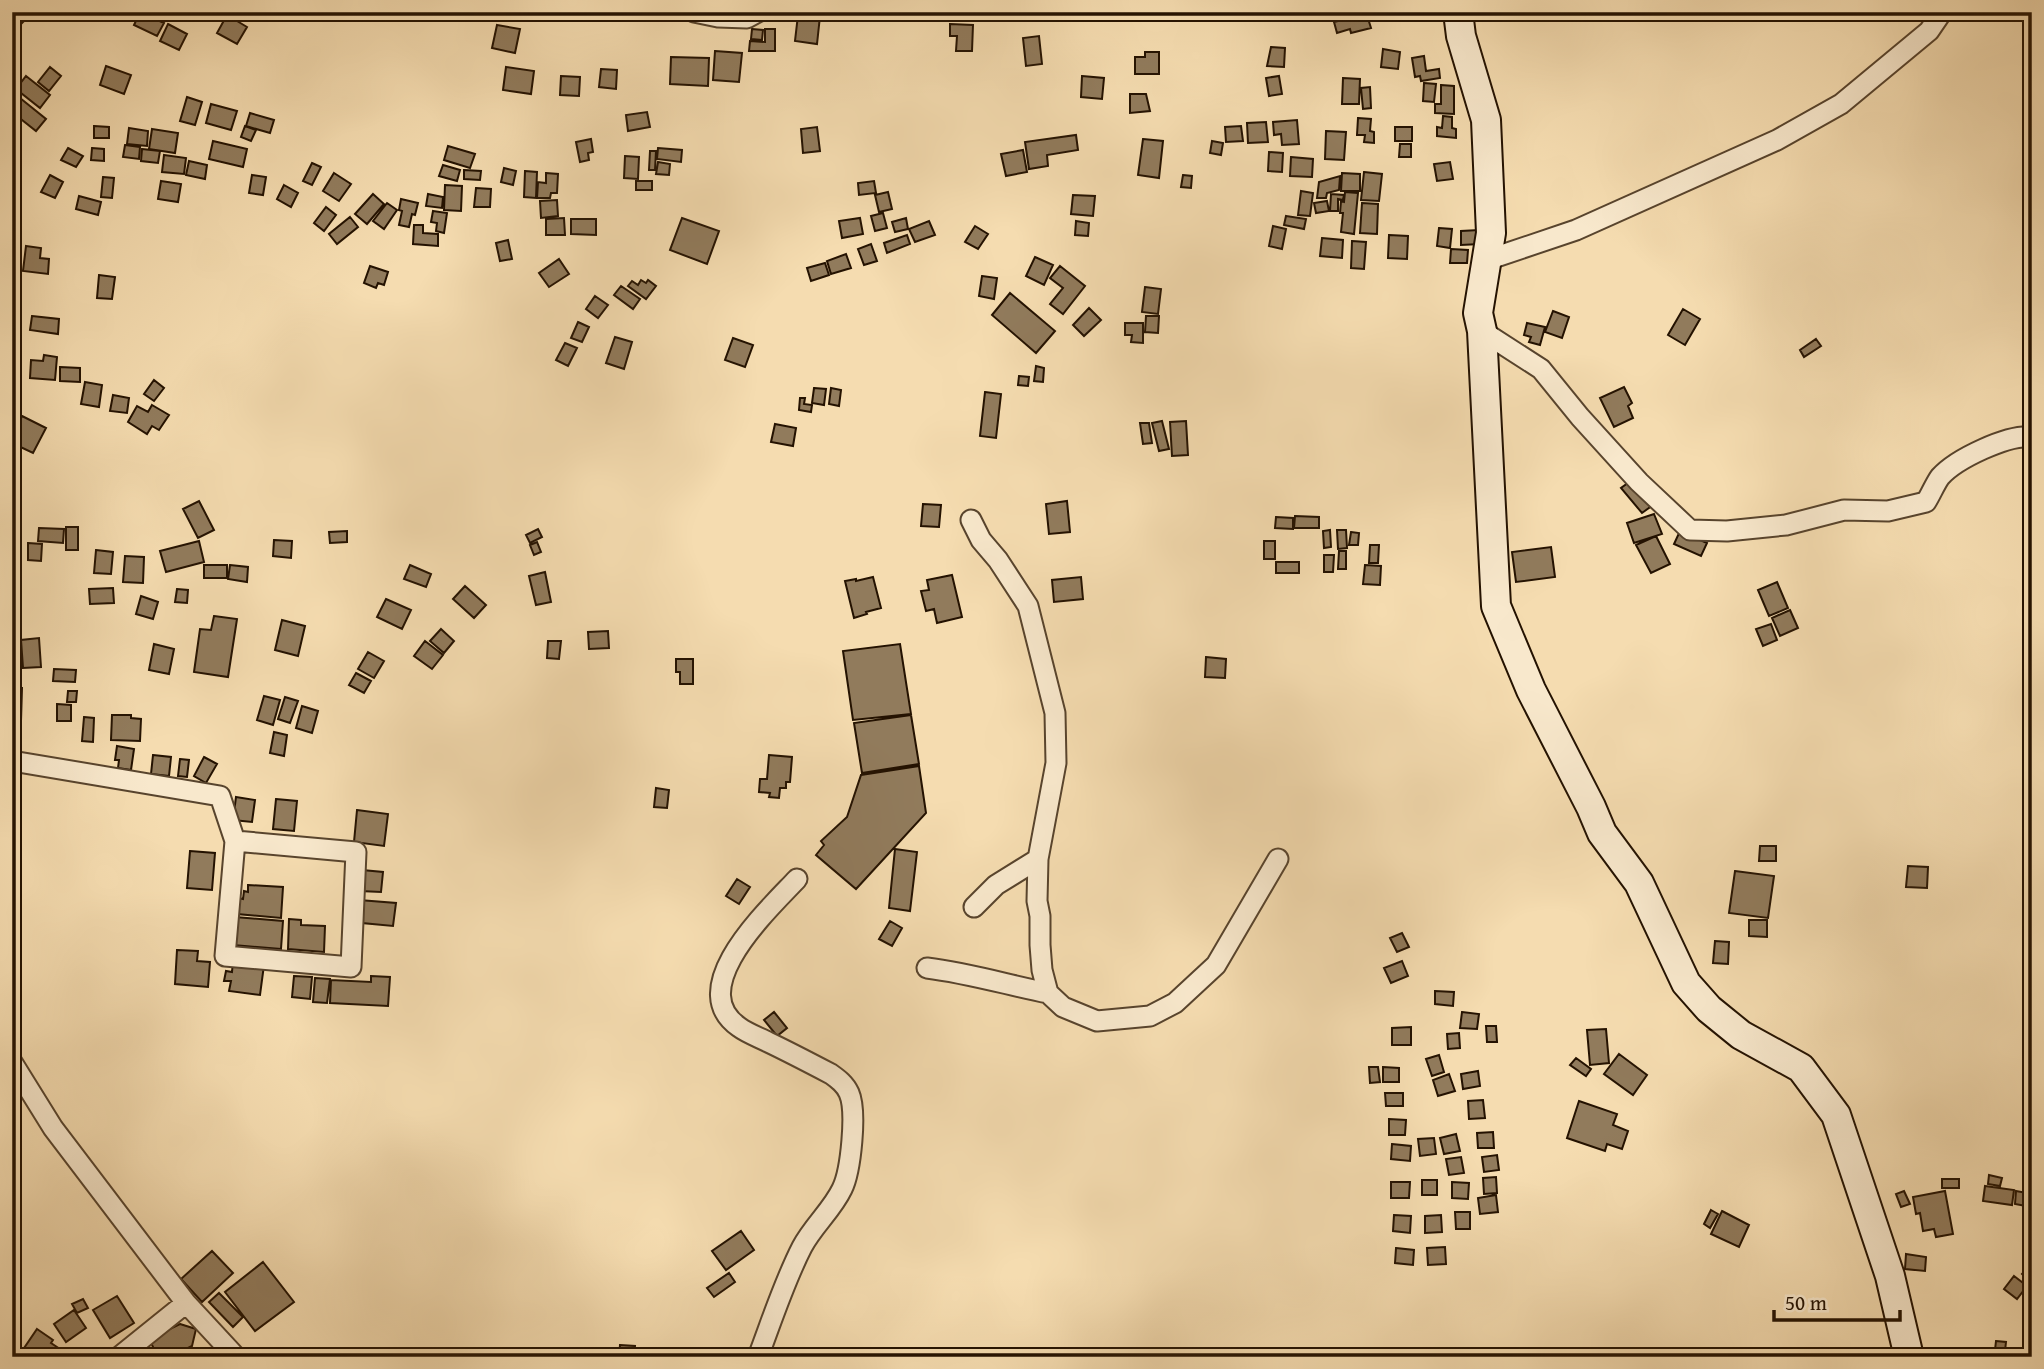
<svg xmlns="http://www.w3.org/2000/svg" width="2044" height="1369" font-family="'Gentium Book Plus',serif">
	<style>
		.building { fill: #917b5c; stroke: #241201; stroke-width: 2 }
		.lines { fill: none; stroke-linecap: round; stroke-linejoin: round }
		.street-casing { stroke: #58442d; stroke-width: 23 }
		.secondary-casing { stroke: #241201; stroke-width: 32 }
		.street { stroke: #f8e8cc; stroke-width: 19 }
		.secondary { stroke: #f8e8cc; stroke-width: 28 }
	</style>
	<rect width="100%" height="100%" fill="#f5dcb0"/>
	<filter id="stains"><feTurbulence type="fractalNoise" baseFrequency=".00286" numOctaves="4"/><feColorMatrix values="0 0 0 0 .2 0 0 0 0 .09 0 0 0 0 .02 0 0 0 .5 -.17"/></filter>
	<radialGradient id="worn" r=".72"><stop offset=".6" stop-color="#630" stop-opacity="0"/><stop offset="1" stop-color="#630" stop-opacity=".3"/></radialGradient>
	<path class="building" d="M12,12L23,22L12,33Z
		M140,12L164,23L157,36L134,25Z
		M1366,12L1371,28L1351,33L1350,29L1337,33L1334,22L1346,19L1345,13Z
		M227,15L247,27L237,44L217,33Z
		M798,15L820,16L817,44L795,41Z
		M168,24L187,34L179,50L160,41Z
		M950,24L973,25L972,51H956L957,36H950Z
		M497,25L520,29L515,53L492,48Z
		M752,29L763,30L762,40L751,39Z
		M765,29H775V51H749L750,41L765,42Z
		M1039,36L1042,64L1026,66L1023,38Z
		M1271,47L1285,48L1284,67L1267,66Z
		M1383,49L1400,52L1398,69L1381,67Z
		M715,51L742,53L739,82L713,80Z
		M1145,52H1159V74H1135V57H1145Z
		M1424,56L1426,71L1439,69L1440,78L1421,81L1420,76L1415,77L1412,58Z
		M671,57L709,58L708,86L670,84Z
		M106,66L131,75L124,94L100,85Z
		M50,67L61,76L49,91L38,82Z
		M506,67L534,71L531,94L503,90Z
		M601,69L617,70L616,89L599,87Z
		M26,76L50,95L40,108L16,89Z
		M561,76L580,77L579,96L560,95Z
		M1082,76L1104,78L1102,99L1081,97Z
		M1279,76L1282,94L1269,96L1266,78Z
		M1343,78L1360,79L1359,104H1342Z
		M1424,83L1436,84L1434,102L1423,101Z
		M1441,85L1454,86V114L1435,113V104H1441Z
		M1370,87L1371,108L1363,109L1361,88Z
		M1130,94H1146L1150,111L1130,113Z
		M187,97L202,102L195,125L180,121Z
		M20,98L46,119L36,131L12,112V108Z
		M211,104L237,111L231,130L206,123Z
		M647,112L650,127L628,131L626,115Z
		M250,113L274,120L270,133L246,126Z
		M1443,116L1452,117V128L1456,129V138L1437,136V127L1442,128Z
		M1358,118L1371,119L1370,131L1374,132V143L1364,142L1365,135H1357Z
		M1297,120L1299,144L1282,145L1281,134L1274,135L1273,122Z
		M1266,122L1268,142L1248,143L1247,123Z
		M94,126L109,127V138H94Z
		M245,126L256,130L251,141L241,137Z
		M1241,126L1243,141L1226,142L1225,127Z
		M817,127L820,151L803,153L801,129Z
		M1395,127H1412V141H1395Z
		M129,128L148,131L147,146L127,144Z
		M152,129L178,133L175,153L149,149Z
		M1326,131L1346,132L1344,160L1325,159Z
		M1076,135L1078,150L1047,155L1048,166L1029,169L1025,142Z
		M591,139L593,152L588,153L589,160L580,162L576,142Z
		M1143,139L1163,141L1159,178L1138,175Z
		M213,141L247,149L243,167L209,159Z
		M1212,141L1223,143L1221,155L1210,153Z
		M1400,144H1411V157H1399Z
		M125,145L140,147L139,159L123,157Z
		M448,146L475,154L470,168L444,160Z
		M68,148L83,156L76,167L61,160Z
		M92,148L104,149V161L91,160Z
		M658,148L682,150L681,162L657,159Z
		M142,149L160,151L158,163L141,161Z
		M1023,150L1027,172L1006,176L1001,154Z
		M650,151H656L655,170H649Z
		M1269,152L1283,153L1282,172L1268,171Z
		M164,155L186,158L184,174L162,172Z
		M625,156L639,157L638,179L624,178Z
		M1291,157L1313,159L1312,177L1290,176Z
		M189,161L207,165L205,179L186,175Z
		M658,162L670,164L669,175L656,174Z
		M1450,162L1453,179L1437,181L1434,164Z
		M312,163L321,167L312,185L303,181Z
		M443,165L460,170L457,181L439,176Z
		M504,168L516,171L513,185L501,182Z
		M464,170L481,171L480,180L464,179Z
		M525,171L537,172L536,198L524,197Z
		M1364,172L1382,174L1379,201L1361,200Z
		M334,173L351,184L339,201L323,191Z
		M546,173L558,174L557,193H551L550,198H537L538,182L546,183Z
		M1342,173L1360,174V191H1341Z
		M50,175L63,182L55,198L41,192Z
		M252,175L266,177L263,195L249,193Z
		M1183,175L1192,176L1191,188L1181,187Z
		M1340,176L1339,190L1327,193L1326,198H1317L1319,182Z
		M103,177L114,178L112,198L101,197Z
		M161,181L181,184L178,202L158,199Z
		M636,181H652V190H636Z
		M874,181L876,193L859,195L858,183Z
		M284,185L298,193L291,207L277,199Z
		M445,185L462,186L461,211L444,210Z
		M476,188L491,189L490,207H474Z
		M1301,191L1313,193L1310,216L1298,215Z
		M888,192L892,209L879,212L875,195Z
		M1345,192L1358,193L1354,234L1341,232L1343,213H1340L1341,201L1344,202Z
		M373,194L384,204L367,224L355,214Z
		M428,194L443,197L442,208L426,206Z
		M1331,194L1344,195L1343,200L1338,199V211H1330Z
		M1073,195L1095,196L1093,216L1071,214Z
		M79,196L101,202L98,215L76,209Z
		M401,199L418,203L415,215L412,214L409,227L399,225L402,211L399,210Z
		M557,200L558,216L541,218L540,201Z
		M1327,201L1329,211L1316,213L1314,203Z
		M387,203L397,210L384,229L373,221Z
		M1362,203L1378,204L1377,234L1360,233Z
		M326,207L336,215L324,231L314,223Z
		M433,211L447,213L444,233L436,231L437,223L431,222Z
		M883,213L887,228L875,231L871,216Z
		M1286,216L1306,219L1304,229L1284,225Z
		M350,217L358,227L337,244L329,234Z
		M564,218L565,235H546V219Z
		M682,218L719,231L707,264L670,250Z
		M860,218L863,234L842,238L839,221Z
		M906,218L908,229L895,232L892,222Z
		M571,219H596V235L571,234Z
		M929,221L935,235L915,242L909,229Z
		M1076,221L1089,223L1088,236L1075,235Z
		M414,225H423V233L438,234V246L413,244Z
		M975,226L988,234L978,249L965,242Z
		M1273,226L1286,229L1282,249L1269,246Z
		M1439,228L1452,229L1450,248L1437,246Z
		M1479,230L1480,244L1461,245V231Z
		M907,235L910,244L887,253L884,243Z
		M1389,235L1408,236L1407,259L1388,258Z
		M1322,238L1343,240L1342,258L1320,256Z
		M508,240L512,259L500,261L496,243Z
		M1352,241L1366,242L1364,269L1351,268Z
		M871,244L877,261L864,265L858,249Z
		M26,246L41,248L40,258L49,259L48,274L23,271Z
		M1451,249L1468,250L1467,263H1450Z
		M846,254L851,268L831,274L827,261Z
		M1035,257L1053,265L1044,285L1026,276Z
		M559,259L569,274L549,287L539,273Z
		M825,263L829,275L811,281L807,268Z
		M370,266L388,272L384,285L378,283L376,288L364,283Z
		M1060,266L1085,286L1063,314L1050,304L1063,288L1050,278Z
		M99,275L115,277L112,299L97,298Z
		M982,276L997,278L994,299L979,296Z
		M641,280L646,283L648,280L656,286L646,299L628,286L632,281L638,285Z
		M621,286L640,299L633,309L614,295Z
		M1145,287L1161,289L1158,314L1142,312Z
		M1010,293L1055,331L1036,353L992,315Z
		M595,296L608,305L598,318L586,309Z
		M1089,308L1101,320L1084,336L1073,325Z
		M1683,309L1700,319L1685,345L1668,335Z
		M1553,311L1569,317L1562,338L1545,332Z
		M32,316L59,319L58,334L30,330Z
		M1146,316H1159L1158,333L1145,332Z
		M578,322L589,327L582,342L571,338Z
		M1125,323H1143V343L1131,342L1132,335H1125Z
		M1527,323L1545,327L1540,345L1529,342L1531,337L1524,335Z
		M615,337L632,342L624,369L606,363Z
		M733,338L753,345L745,367L725,360Z
		M1816,339L1821,346L1804,357L1800,350Z
		M565,343L577,348L568,366L556,360Z
		M44,355L57,357L55,380L30,378L31,360L43,361Z
		M1036,366L1044,368L1043,382L1034,381Z
		M60,367L80,368V382L60,381Z
		M1019,376L1029,377L1028,386L1018,385Z
		M154,380L164,388L154,401L144,394Z
		M85,382L102,385L99,407L81,404Z
		M1624,387L1632,403L1628,406L1633,418L1614,427L1600,398Z
		M814,388L826,389L824,405L812,403Z
		M831,388L841,390L839,406L829,404Z
		M985,392L1001,394L996,438L980,436Z
		M113,395L129,398L127,413L110,411Z
		M800,398H805L804,404L812,405L811,412L799,410Z
		M152,405L169,415L159,430L152,426L147,434L128,422L137,406L148,412Z
		M22,416L46,428L33,453L12,443V438Z
		M1162,421L1169,449L1159,451L1152,423Z
		M1186,421L1188,455L1172,456L1170,422Z
		M1140,423H1149L1152,443L1143,444Z
		M775,424L796,428L793,446L771,442Z
		M1632,480L1653,505L1642,513L1621,488Z
		M199,501L214,530L198,538L183,509Z
		M1067,501L1070,532L1049,534L1046,504Z
		M923,504L941,505L939,527L921,526Z
		M17,512L19,529H12V513Z
		M1654,514L1662,534L1634,543L1627,523Z
		M1295,516L1319,517V528H1294Z
		M1276,517L1293,518V529L1275,528Z
		M66,527H78V550H66Z
		M39,528L64,529L63,543L38,541Z
		M538,529L542,537L530,543L526,535Z
		M1330,530L1331,547L1324,548L1323,531Z
		M1337,530H1346L1347,548L1338,549Z
		M347,531V542L330,543L329,532Z
		M1680,531L1707,543L1701,556L1674,544Z
		M1351,532L1359,533L1358,545H1349Z
		M1656,536L1670,564L1651,573L1636,545Z
		M274,540L292,541L291,558L273,556Z
		M199,541L204,562L166,572L160,551Z
		M1264,541H1275V559H1264Z
		M537,542L541,552L534,555L530,545Z
		M28,543L42,544L41,561L28,560Z
		M1370,545H1379L1378,563H1369Z
		M1551,547L1555,577L1516,582L1512,552Z
		M96,550L113,552L111,574L94,573Z
		M1339,551H1346V569H1338Z
		M1324,555H1334L1333,572H1324Z
		M125,556L144,557L143,583L123,582Z
		M1276,562H1299V573H1276Z
		M204,565H227V578H204Z
		M230,565L248,567L247,582L228,579Z
		M410,565L431,574L426,587L404,579Z
		M1365,565L1381,566L1380,585L1363,584Z
		M545,572L551,602L536,605L529,576Z
		M952,575L962,617L937,623L934,609L926,611L921,591L929,590L927,580Z
		M873,577L881,608L866,612L867,614L854,618L845,581L856,579V581Z
		M1081,577L1083,599L1054,602L1052,580Z
		M1777,582L1788,608L1769,616L1758,590Z
		M465,586L486,605L474,618L453,599Z
		M113,588L114,603L90,604L89,589Z
		M177,589L188,590L187,603L175,602Z
		M141,596L158,602L153,619L136,614Z
		M386,599L411,610L402,629L377,617Z
		M12,601H15L16,637H12Z
		M1790,610L1798,628L1780,636L1772,618Z
		M214,616L237,619L228,677L194,672L200,629L211,630Z
		M282,620L305,626L298,656L275,650Z
		M1771,624L1777,640L1763,646L1756,629Z
		M441,629L454,641L444,653L430,641Z
		M608,631L609,648L589,649L588,632Z
		M39,638L41,667L23,668L21,640Z
		M425,641L443,655L432,669L414,656Z
		M548,641H561L559,659L547,658Z
		M154,644L174,649L169,674L149,670Z
		M900,644L911,714L853,720L843,651Z
		M368,652L384,661L374,678L358,669Z
		M1206,657L1226,659L1225,678L1205,677Z
		M676,659H693V684H680V672H676Z
		M54,669L76,670L75,682L53,681Z
		M356,673L371,681L364,693L349,685Z
		M12,688H22L21,721H12Z
		M68,691H77L76,702H67Z
		M264,696L280,700L273,725L257,720Z
		M285,697L298,701L290,723L278,719Z
		M57,704L71,705V721H57Z
		M302,706L318,711L312,733L296,728Z
		M112,715H131V718L141,719L140,741L111,740Z
		M911,715L919,764L862,773L854,723Z
		M84,717L94,718L93,742L82,741Z
		M12,724L20,725L19,747H12Z
		M274,732L287,735L284,756L270,753Z
		M117,746L134,749L131,770L118,768L119,760H115Z
		M153,755L171,757L169,776L151,774Z
		M769,755L792,757L790,782H786V788H780L779,798L769,797L770,793L759,792L760,779H767Z
		M204,757L217,764L206,783L194,776Z
		M180,759L189,760L187,777L178,776Z
		M919,766L926,813L856,889L816,855L824,845L821,841L847,817L861,775Z
		M656,788L669,790L667,808L654,807Z
		M236,797L255,800L252,822L233,820Z
		M276,799L297,801L294,831L273,829Z
		M357,810L388,814L384,846L354,842Z
		M1760,846H1776V861H1759Z
		M895,849L917,852L910,911L889,908Z
		M190,851L215,853L212,890L187,888Z
		M1908,866L1928,867L1927,888L1906,887Z
		M362,870L383,872L381,892L360,891Z
		M1735,871L1774,876L1768,918L1729,913Z
		M737,879L750,887L739,904L726,896Z
		M248,885L283,887L281,918L237,914L238,898L243,899L244,891L248,892Z
		M359,900L396,903L393,926L362,923Z
		M235,917L283,921L281,949L233,945Z
		M289,919L301,920V925L325,926L324,952L288,949Z
		M1749,920H1767V937L1749,936Z
		M890,921L902,928L892,946L879,939Z
		M1402,933L1409,947L1397,952L1390,938Z
		M1715,941L1729,942L1728,964L1713,963Z
		M177,950L198,951L197,961L210,962L208,987L175,984Z
		M233,961L264,965L260,995L229,991L231,981H224L226,971L232,972Z
		M1402,961L1408,976L1391,983L1384,968Z
		M294,976L312,977L310,999L292,997Z
		M371,976L390,977L388,1006L330,1003L331,980L371,982Z
		M315,978L330,979L327,1003L313,1002Z
		M1435,991L1454,992L1453,1006L1435,1004Z
		M774,1012L787,1028L777,1036L764,1020Z
		M1462,1012L1479,1014L1477,1029L1460,1028Z
		M1486,1026H1496L1497,1042H1487Z
		M1411,1027V1045H1392V1028Z
		M1606,1029L1609,1063L1590,1065L1587,1030Z
		M1459,1033L1460,1048L1448,1049L1447,1034Z
		M1619,1054L1647,1075L1633,1095L1604,1074Z
		M1439,1055L1444,1072L1432,1076L1426,1059Z
		M1576,1058L1591,1069L1586,1076L1570,1065Z
		M1369,1067H1378L1380,1082L1370,1083Z
		M1383,1067L1399,1068V1082H1383Z
		M1478,1071L1480,1086L1463,1089L1461,1074Z
		M1449,1074L1455,1091L1438,1096L1433,1080Z
		M1385,1093H1403V1106H1386Z
		M1483,1100L1485,1118L1469,1119L1468,1101Z
		M1579,1101L1617,1114L1613,1125L1628,1131L1622,1149L1607,1144L1605,1151L1567,1138Z
		M1389,1119L1406,1120L1405,1135H1389Z
		M1493,1132L1494,1148H1478L1477,1133Z
		M1456,1134L1460,1151L1444,1154L1440,1138Z
		M1434,1138L1436,1154L1420,1156L1418,1139Z
		M1392,1144L1411,1146L1410,1161L1391,1159Z
		M1497,1155L1499,1170L1484,1172L1482,1157Z
		M1461,1157L1464,1173L1449,1175L1446,1159Z
		M1989,1175L2002,1178L2000,1186L1988,1184Z
		M1496,1177L1497,1193L1484,1194L1483,1178Z
		M1942,1179H1959V1188H1942Z
		M1422,1180H1437V1195H1422Z
		M1391,1182H1410L1409,1198H1391Z
		M1452,1182L1469,1183L1468,1199L1452,1198Z
		M1985,1186L2014,1190L2012,1205L1983,1201Z
		M1904,1191L1910,1204L1901,1207L1896,1194Z
		M1945,1191L1953,1234L1936,1237L1934,1229L1923,1231L1920,1213L1916,1214L1913,1197Z
		M2016,1191L2027,1193L2026,1206L2015,1204Z
		M1496,1195L1498,1212L1480,1214L1478,1198Z
		M1711,1210L1718,1214L1710,1228L1704,1224Z
		M1722,1211L1749,1225L1739,1247L1711,1234Z
		M1455,1212H1470V1229H1456Z
		M1394,1215L1411,1216L1410,1233L1393,1231Z
		M1441,1215L1442,1232L1425,1233V1216Z
		M741,1231L754,1250L726,1270L712,1251Z
		M1445,1247L1446,1264L1428,1265L1427,1248Z
		M1396,1248L1414,1250L1413,1265L1395,1263Z
		M212,1251L233,1273L202,1302L181,1279Z
		M1906,1254L1926,1257L1925,1271L1905,1269Z
		M263,1262L294,1302L255,1331L225,1292Z
		M2032,1263V1283L2022,1274Z
		M729,1273L735,1282L714,1297L707,1288Z
		M2014,1276L2027,1286L2017,1299L2004,1289Z
		M219,1293L243,1317L233,1327L209,1302Z
		M117,1296L134,1323L110,1338L93,1310Z
		M83,1299L88,1308L77,1313L72,1304Z
		M74,1310L86,1328L66,1342L54,1324Z
		M180,1324L196,1329L192,1346L170,1357H158L149,1339Z
		M37,1329L53,1340L51,1343L69,1355L68,1357L43,1355L42,1357H18Z
		M1996,1341L2006,1342L2005,1351L1995,1350Z
		M620,1345L635,1346L634,1357H619Z
		M1949,1352H1971V1357H1949Z"/>
	<g class="lines">
		<defs>
			<path id="street" d="M694,12L718,17L747,18L758,12
				M1487,260L1576,230L1777,140L1841,104L1929,31L1942,12
				M1482,331L1541,369L1580,417L1639,482L1690,530L1727,531L1786,525L1844,510L1888,511L1926,502C1931,494 1935,484 1940,477C1956,459 2008,434 2032,437
				M971,520L981,540L998,560L1028,606L1055,713L1056,763L1038,859L996,885L974,907
				M12,761L220,796L235,841L225,956L351,967L356,852L235,841
				M1038,859L1037,901L1040,916V945L1042,970L1048,993L1063,1007L1097,1021L1150,1016L1175,1003L1216,965L1278,859
				M927,968C968,973 1008,985 1048,993
				M12,1062L53,1128L186,1303L236,1357
				M119,1357L186,1303
				M758,1357C772,1320 784,1282 802,1247C813,1226 832,1210 842,1189C851,1171 857,1111 849,1093C845,1084 838,1079 831,1074C810,1063 789,1052 768,1042C758,1037 747,1033 739,1027C683,988 769,909 797,879"/>
			<path id="secondary" d="M1458,12L1461,36L1486,120L1491,233L1478,313L1482,331L1496,606L1531,690L1591,807L1602,833L1639,883L1686,983L1709,1009L1741,1035L1801,1068L1836,1115L1890,1276L1909,1357"/>
		</defs>
		<use href="#street" class="street-casing"/>
		<use href="#secondary" class="secondary-casing"/>
		<use href="#street" class="street"/>
		<use href="#secondary" class="secondary"/>
	</g>
	<rect width="2044" height="1369" fill="none" stroke="#f5dcb0" stroke-width="42"/>
	<rect x="14" y="14" width="2016" height="1341" fill="none" stroke="#241201" stroke-width="3.5"/>
	<rect x="21" y="21" width="2002" height="1327" fill="none" stroke="#241201" stroke-width="2"/>
	<path d="M1774 1310v10h126v-10" fill="none" stroke="#241201" stroke-width="3.5"/>
	<text x="1785" y="1310" font-size="21" fill="#241201" stroke="#f8e8cc" stroke-width="5" paint-order="stroke">50 m</text>
	<rect width="100%" height="100%" filter="url(#stains)"/>
	<rect width="100%" height="100%" fill="url(#worn)"/>
</svg>
